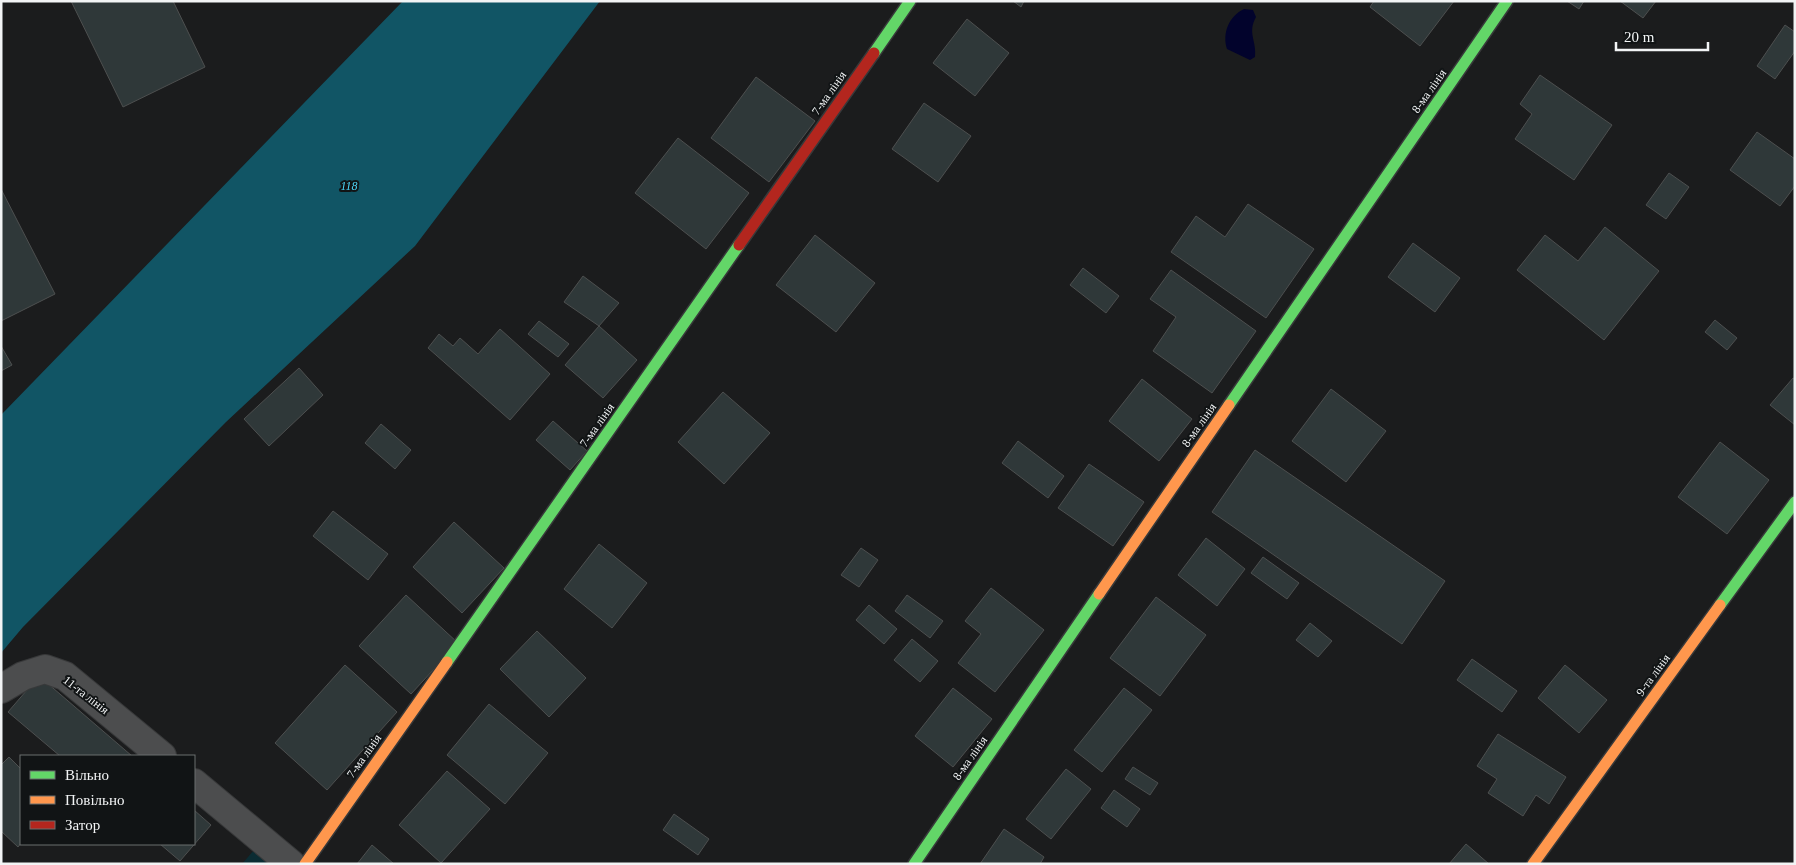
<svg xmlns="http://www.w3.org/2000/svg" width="1796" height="865" font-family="Georgia,serif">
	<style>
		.green { fill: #0b2c33 }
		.forest { fill: #115565 }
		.water { fill: #02032c }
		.building { fill: #2f3839; stroke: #4d4f4f }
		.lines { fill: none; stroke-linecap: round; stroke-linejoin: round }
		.street-casing { stroke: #38393a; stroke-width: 30 }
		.fast-casing { stroke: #38393a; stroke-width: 14 }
		.slow-casing { stroke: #38393a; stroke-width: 14 }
		.jam-casing { stroke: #38393a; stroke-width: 14 }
		.street { stroke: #4c4d4e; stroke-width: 28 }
		.fast { stroke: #63d668; stroke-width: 11 }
		.slow { stroke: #ff974d; stroke-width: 11 }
		.jam { stroke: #b3261e; stroke-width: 11 }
		.labels { text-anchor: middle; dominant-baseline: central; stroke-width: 4; stroke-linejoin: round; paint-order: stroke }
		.street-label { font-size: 12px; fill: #f2f4f5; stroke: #111415 }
		.park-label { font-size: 12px; font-style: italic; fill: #4cd4f6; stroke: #111415 }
	</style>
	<rect width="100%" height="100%" fill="#1b1c1d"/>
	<path class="green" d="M254,850L268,864H242Z"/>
	<path class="forest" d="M403,1H600L415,246L226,422L23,627L1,653V415Z"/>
	<path class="water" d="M1244,9L1253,10L1256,17C1247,33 1257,41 1255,57L1250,60L1227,49C1222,33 1229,16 1244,9Z"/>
	<path class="building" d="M71,1H173L205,67L123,107Z
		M1013,1H1024L1021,7Z
		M1374,1H1454L1420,46L1370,7Z
		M1567,1H1584L1579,9Z
		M1620,1H1656L1643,18Z
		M967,19L1009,53L975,96L933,63Z
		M1785,25L1795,32V51L1775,79L1757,66Z
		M1540,75L1612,125L1574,180L1515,139L1532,114L1520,104Z
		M756,77L815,121L769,182L711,138Z
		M924,103L971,136L938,182L892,149Z
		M1757,132L1795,159V186L1780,206L1730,170Z
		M678,138L749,193L706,249L635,193Z
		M1669,173L1689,187L1666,219L1646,205Z
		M1,189L55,294L1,321Z
		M1248,204L1314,249L1266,318L1171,252L1196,216L1225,237Z
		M1605,227L1659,271L1604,340L1517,270L1545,235L1578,261Z
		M815,235L875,283L836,332L776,285Z
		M1413,243L1460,278L1435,312L1388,277Z
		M1083,268L1119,296L1106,313L1070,285Z
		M1171,270L1256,331L1212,393L1153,351L1176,317L1150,299Z
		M583,276L619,303L599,326L564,302Z
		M1715,320L1737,338L1727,350L1705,332Z
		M539,321L569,344L558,357L528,334Z
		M599,326L637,360L603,398L565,365Z
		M500,329L550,374L510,420L428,348L439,334L453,346L460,338L478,354Z
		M1,346L12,365L1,371Z
		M299,368L323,395L269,446L244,419Z
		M1793,378L1795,379V425L1770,405Z
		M1142,379L1192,419L1159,461L1109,421Z
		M1331,389L1386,431L1346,482L1292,441Z
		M723,392L770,433L724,484L678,442Z
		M553,421L587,451L570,470L536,440Z
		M381,424L411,450L395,469L365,443Z
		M1018,441L1064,476L1048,498L1002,463Z
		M1720,442L1769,480L1727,534L1678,497Z
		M1255,450L1445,581L1402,644L1212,512Z
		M1089,464L1144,502L1113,546L1058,508Z
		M333,511L388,554L368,580L313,536Z
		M454,522L504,568L462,613L413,567Z
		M1206,538L1245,569L1217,606L1178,575Z
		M599,544L647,583L612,628L564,589Z
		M861,548L878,560L859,587L841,575Z
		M1263,557L1299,583L1287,599L1251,573Z
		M991,588L1044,630L995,692L958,663L981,634L965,621Z
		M406,595L458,643L411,694L359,646Z
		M907,595L943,621L930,638L895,611Z
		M1156,597L1206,635L1160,696L1110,658Z
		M869,605L897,629L884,644L856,620Z
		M1310,623L1332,641L1318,657L1296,640Z
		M537,631L586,678L549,717L500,669Z
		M912,639L938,661L920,682L894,660Z
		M1472,659L1517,691L1502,712L1457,680Z
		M345,665L397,712L327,790L275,743Z
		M1565,665L1607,700L1579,733L1538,698Z
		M39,676L132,756H60L8,712Z
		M953,688L992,719L953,767L915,736Z
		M1124,688L1152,710L1102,772L1074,750Z
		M489,704L548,753L505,804L447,755Z
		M1498,734L1566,777L1549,804L1536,795L1523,816L1488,793L1497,779L1477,766Z
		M9,757L21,769V843L18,847L1,831V765Z
		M1133,767L1158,783L1150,795L1125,779Z
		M1066,769L1091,789L1051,839L1026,819Z
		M447,771L490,809L441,863L399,825Z
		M1114,790L1140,809L1127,827L1101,808Z
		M194,810L211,825L180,861L160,844H194Z
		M674,814L709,839L698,855L663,830Z
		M1004,829L1044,857L1040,864H980Z
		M1466,844L1489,864H1449Z
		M372,845L394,864H357Z"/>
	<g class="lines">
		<defs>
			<path id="street" d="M1,689L23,676L45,669L65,676L162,756
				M194,783L291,864"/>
			<path id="fast" d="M874,53L910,1
				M1229,405L1507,1
				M1720,605L1795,502
				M447,662L739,245
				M914,864L1099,594"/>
			<path id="slow" d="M1099,594L1229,405
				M305,864L447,662
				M1533,864L1720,605"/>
			<path id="jam" d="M739,245L874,53"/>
		</defs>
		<use href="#street" class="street-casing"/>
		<use href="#fast" class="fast-casing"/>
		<use href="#slow" class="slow-casing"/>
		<use href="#jam" class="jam-casing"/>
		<use href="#street" class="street"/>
		<use href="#fast" class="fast"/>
		<use href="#slow" class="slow"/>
		<use href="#jam" class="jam"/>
	</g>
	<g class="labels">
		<g class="street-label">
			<text transform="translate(1429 91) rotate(-55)">8-ма лінія</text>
			<text transform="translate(829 93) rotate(-55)">7-ма лінія</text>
			<text transform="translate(597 425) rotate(-55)">7-ма лінія</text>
			<text transform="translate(1199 425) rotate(-55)">8-ма лінія</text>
			<text transform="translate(1653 675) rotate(-54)">9-та лінія</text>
			<text transform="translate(86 695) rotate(38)">11-та лінія</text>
			<text transform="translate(364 756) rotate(-55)">7-ма лінія</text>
			<text transform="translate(970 758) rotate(-55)">8-ма лінія</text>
		</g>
		<g class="park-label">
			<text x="349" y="186">118</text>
		</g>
	</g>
	<rect width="1796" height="865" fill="none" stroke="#f2f4f5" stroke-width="5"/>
	<rect x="20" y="755" width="175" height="90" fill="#111415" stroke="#6b6e6f"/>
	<rect x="30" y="771" width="25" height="8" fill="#63d668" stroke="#6b6e6f"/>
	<text x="65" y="780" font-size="15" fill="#f2f4f5">Вільно</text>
	<rect x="30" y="796" width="25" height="8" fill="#ff974d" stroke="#6b6e6f"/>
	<text x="65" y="805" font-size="15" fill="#f2f4f5">Повільно</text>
	<rect x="30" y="821" width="25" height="8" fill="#b3261e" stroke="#6b6e6f"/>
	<text x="65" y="830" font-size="15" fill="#f2f4f5">Затор</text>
	<path d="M1616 42v8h92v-8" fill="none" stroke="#f2f4f5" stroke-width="2.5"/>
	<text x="1624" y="42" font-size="15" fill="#f2f4f5" stroke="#111415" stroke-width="4" paint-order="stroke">20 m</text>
</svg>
